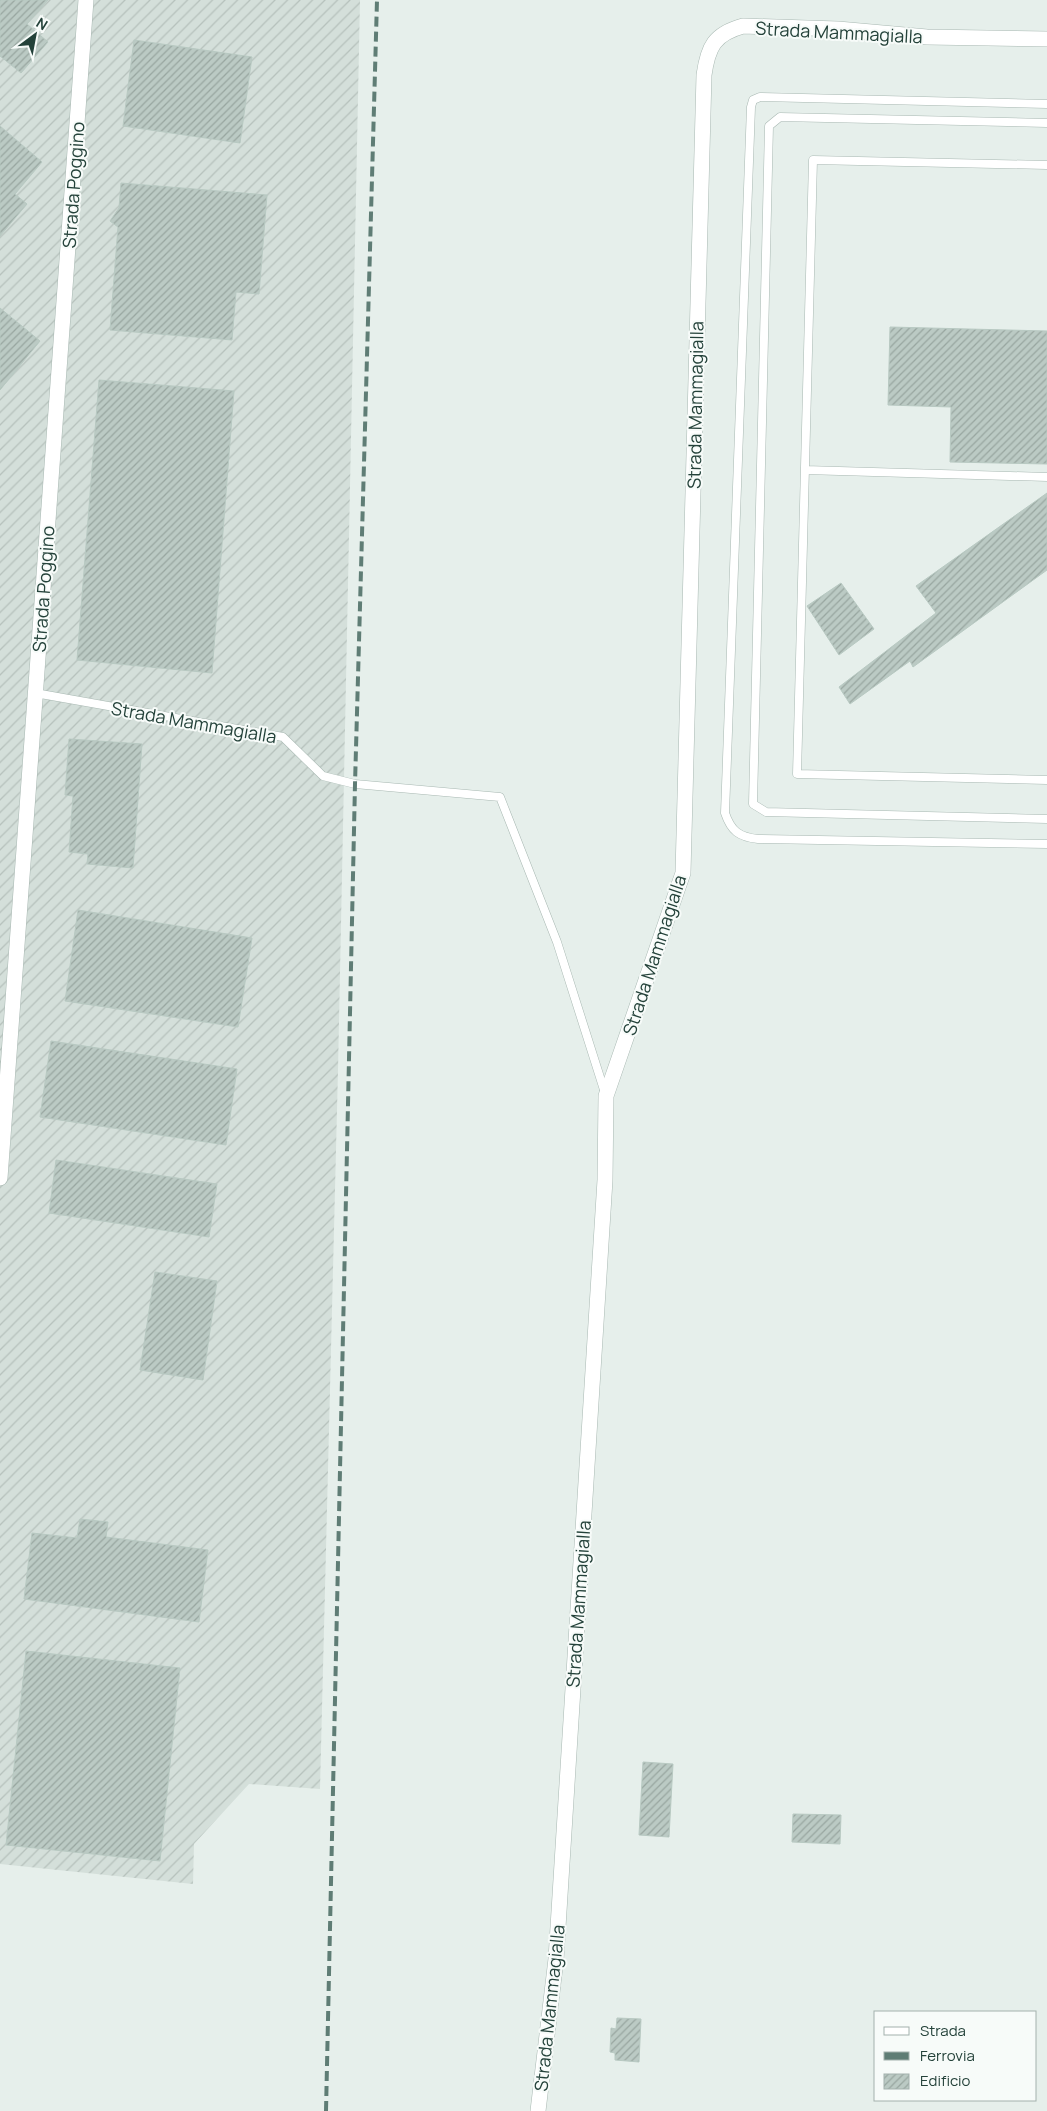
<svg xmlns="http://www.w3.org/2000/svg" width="1047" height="2111" font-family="Manrope,sans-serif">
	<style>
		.industrial { fill: url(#industrial-furrows) }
		.building { fill: url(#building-hatch); stroke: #b8c9c2 }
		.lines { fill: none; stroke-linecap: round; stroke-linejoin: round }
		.lane-casing { stroke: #a8b8b2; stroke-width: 9 }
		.street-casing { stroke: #a8b8b2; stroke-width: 16 }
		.lane { stroke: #fff; stroke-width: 8 }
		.street { stroke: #fff; stroke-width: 15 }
		.rail { stroke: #5f7d75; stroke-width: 4; stroke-dasharray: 10 5; stroke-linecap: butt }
		.labels { text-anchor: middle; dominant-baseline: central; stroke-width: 4; stroke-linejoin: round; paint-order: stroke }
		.street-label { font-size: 18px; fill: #24423a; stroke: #f7fbf9 }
	</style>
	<defs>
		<pattern id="industrial-furrows" width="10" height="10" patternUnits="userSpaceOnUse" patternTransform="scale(1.25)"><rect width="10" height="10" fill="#d4dfda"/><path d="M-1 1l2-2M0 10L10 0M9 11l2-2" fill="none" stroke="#b6c1bc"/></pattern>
		<pattern id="building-hatch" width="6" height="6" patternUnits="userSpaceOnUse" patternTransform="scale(1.25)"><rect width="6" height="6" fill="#bbcac4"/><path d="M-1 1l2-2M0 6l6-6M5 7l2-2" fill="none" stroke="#98a6a0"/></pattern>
	</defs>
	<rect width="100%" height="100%" fill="#e6efeb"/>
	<path class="industrial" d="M0,0H360L338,1070L320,1789L249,1784L194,1844L193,1884L0,1864Z"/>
	<path class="building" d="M0,0H48L27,24L48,42L21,73L0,56Z
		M134,40L252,57L240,143L123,126Z
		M0,126L42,162L15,194L27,204L0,236Z
		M121,183L267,195L259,294L236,292L232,340L110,330L118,227L110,221L119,208Z
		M0,308L40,341L0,390Z
		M890,327L1047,331V464L950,462L951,407L888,405Z
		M99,380L234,391L212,673L77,660Z
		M1047,493V570L913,667L910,661L850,704L839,687L936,613L916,586Z
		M841,583L874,629L839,655L807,606Z
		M69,739L142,744L133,868L87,864L88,854L69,852L73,796L65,795Z
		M78,910L252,938L238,1027L65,1001Z
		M51,1041L237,1069L226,1145L40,1117Z
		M56,1160L217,1184L209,1237L49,1213Z
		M155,1272L217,1281L203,1380L140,1370Z
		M80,1519L108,1522L106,1537L208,1550L199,1622L24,1599L32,1533L77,1538Z
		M26,1651L180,1668L160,1861L6,1845Z
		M643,1762L673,1764L669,1837L639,1835Z
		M793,1814L841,1815L840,1844L792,1842Z
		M617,2018L641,2019L639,2062L615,2060V2053L610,2052L611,2028L616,2029Z"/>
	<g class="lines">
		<defs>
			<path id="lane" d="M1047,104L760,97L753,100L751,107L725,813C731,831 739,837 758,839L1047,844
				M1047,123L780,117L769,126L753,804L766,812L1047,819
				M1047,165L813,160L797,774L1047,780
				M805,470L1047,477
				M35,693L283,737L323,776L355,784L500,797L557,942L605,1093"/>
			<path id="street" d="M0,1178L86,0
				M538,2111L556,1959L605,1180L606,1096L683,873L704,75C708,47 714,34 743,26L838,29L927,37L1047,39"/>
		</defs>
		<use href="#lane" class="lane-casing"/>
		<use href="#street" class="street-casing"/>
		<use href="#lane" class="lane"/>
		<use href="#street" class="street"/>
		<path class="rail" d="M326,2111L355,784L377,0"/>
	</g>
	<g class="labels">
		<g class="street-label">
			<text transform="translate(839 32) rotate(3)">Strada Mammagialla</text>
			<text transform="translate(73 185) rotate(-86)">Strada Poggino</text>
			<text transform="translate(695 405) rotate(-89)">Strada Mammagialla</text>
			<text transform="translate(43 589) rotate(-86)">Strada Poggino</text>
			<text transform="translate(194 722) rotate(10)">Strada Mammagialla</text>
			<text transform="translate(654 955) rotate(-72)">Strada Mammagialla</text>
			<text transform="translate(578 1604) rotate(-86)">Strada Mammagialla</text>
			<text transform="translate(549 2008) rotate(-84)">Strada Mammagialla</text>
		</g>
	</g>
	<rect x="874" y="2011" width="162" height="90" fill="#f7fbf9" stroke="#a3b1ad"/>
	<rect x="884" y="2027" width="25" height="8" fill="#ffffff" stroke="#a3b1ad"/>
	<text x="920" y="2036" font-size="15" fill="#24423a">Strada</text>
	<rect x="884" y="2052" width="25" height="8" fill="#5f7d75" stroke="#a3b1ad"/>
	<text x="920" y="2061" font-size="15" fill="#24423a">Ferrovia</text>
	<rect x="884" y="2074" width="25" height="15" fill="url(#building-hatch)" stroke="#a3b1ad"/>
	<text x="920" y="2086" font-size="15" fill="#24423a">Edificio</text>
	<g transform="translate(35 35) rotate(32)" stroke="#f7fbf9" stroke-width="4" paint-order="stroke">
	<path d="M0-4L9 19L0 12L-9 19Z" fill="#24423a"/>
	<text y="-8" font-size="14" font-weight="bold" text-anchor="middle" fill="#24423a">N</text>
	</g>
</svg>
